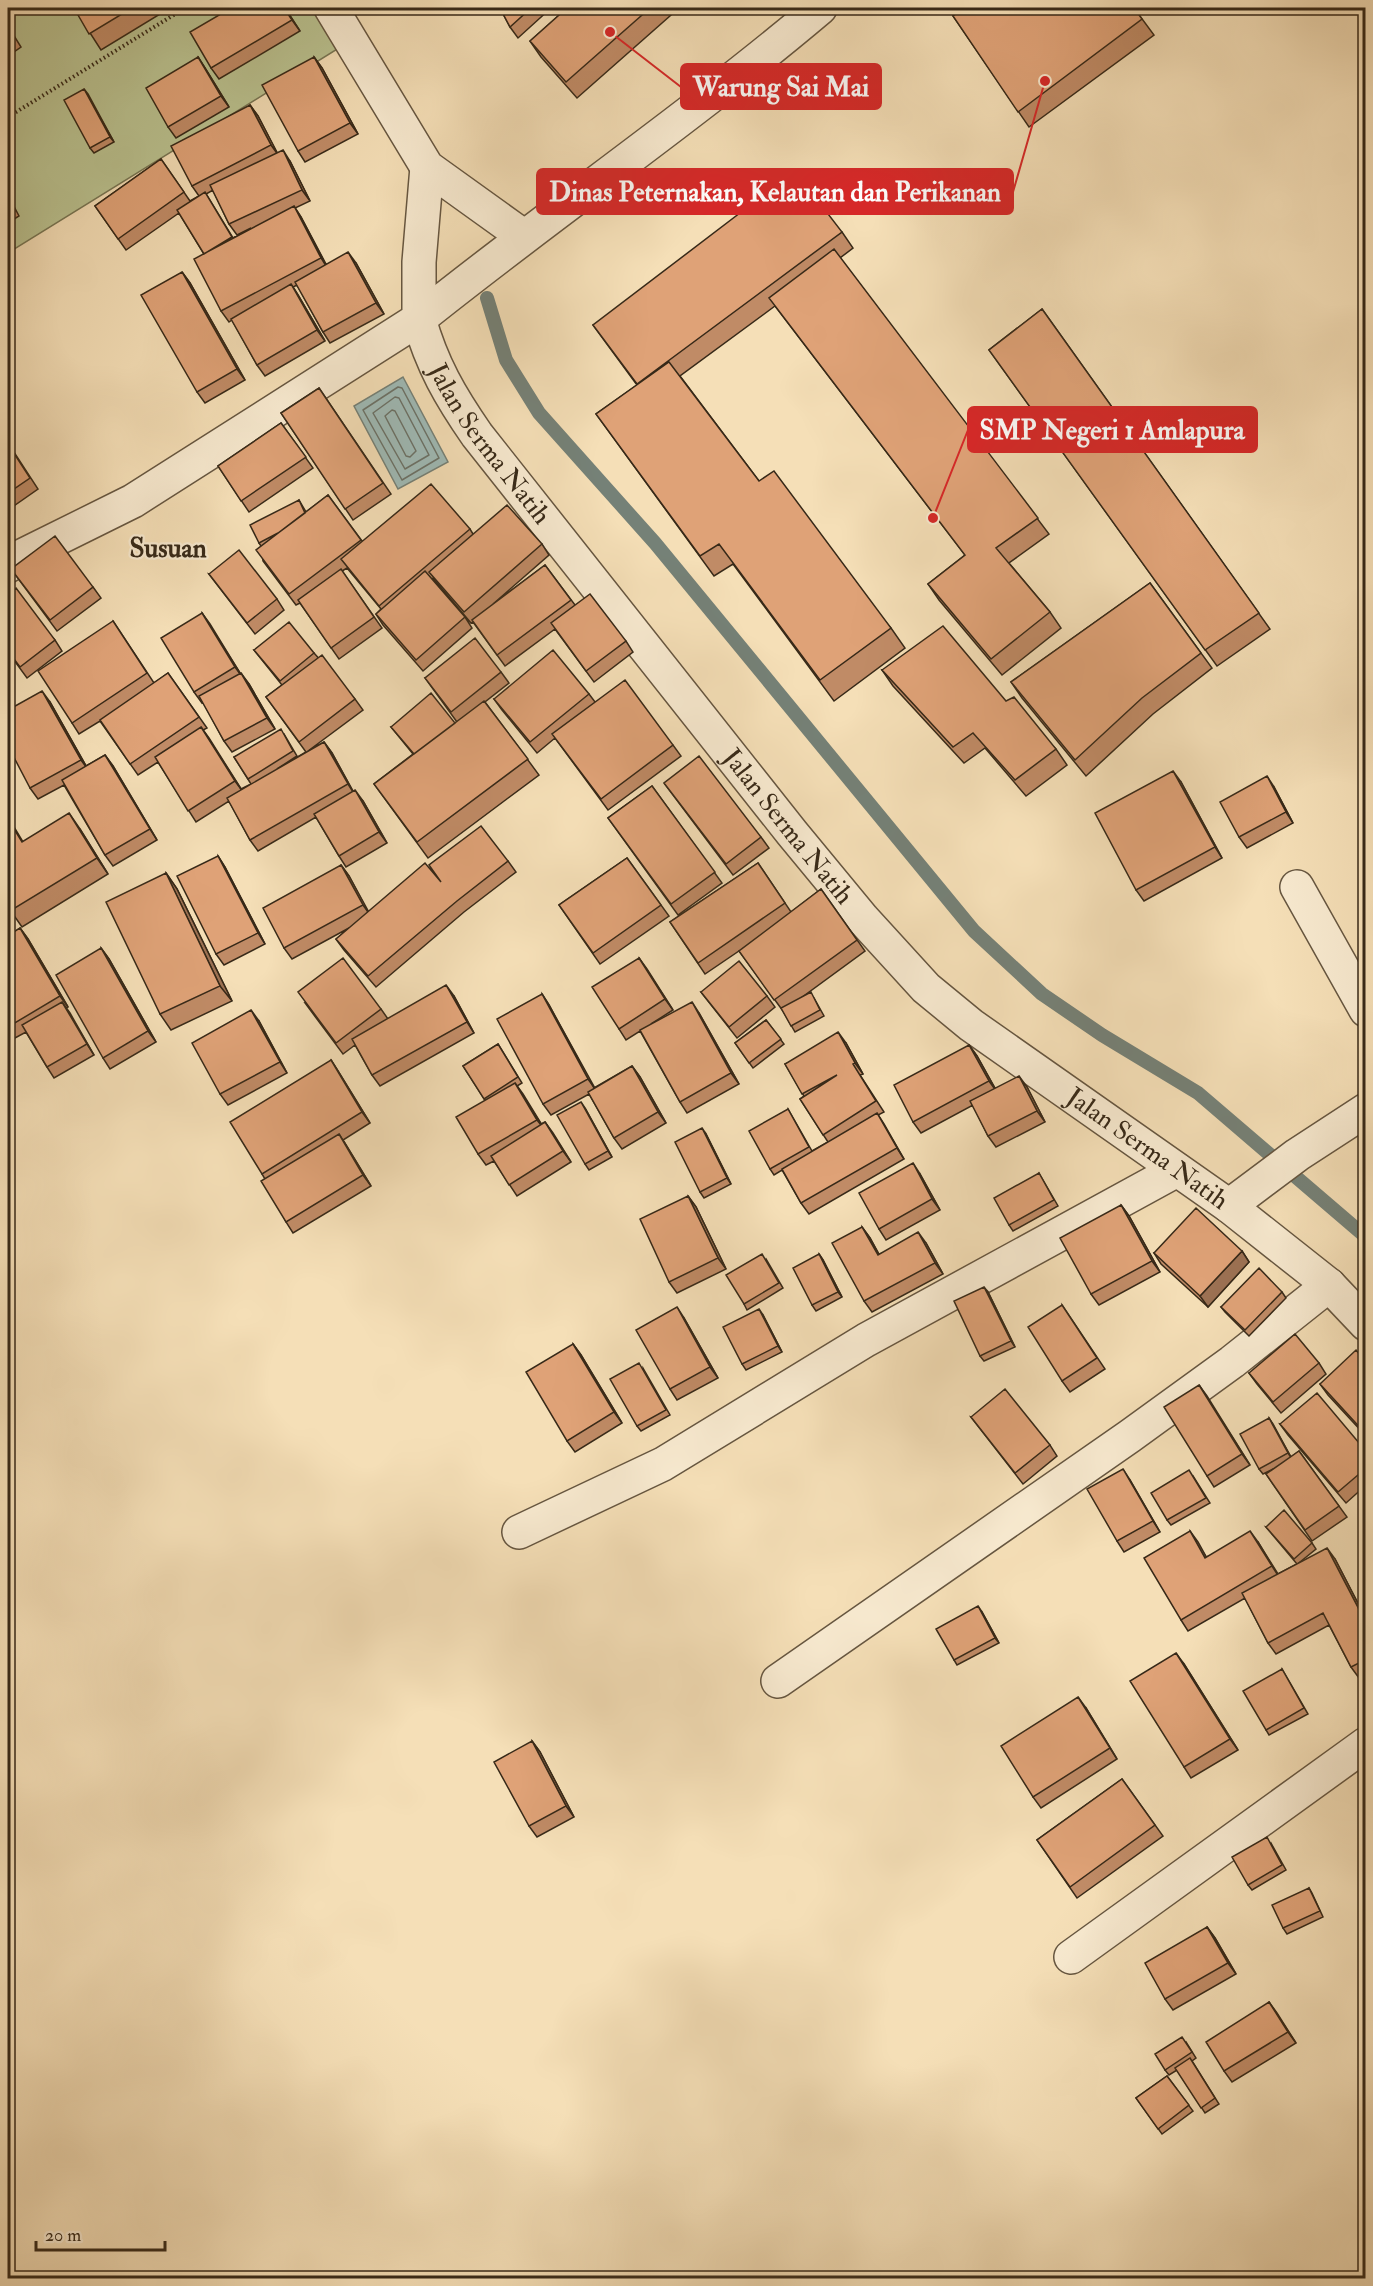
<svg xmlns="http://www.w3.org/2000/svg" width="1373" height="2286" font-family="'IM FELL Double Pica',serif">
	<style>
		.green { fill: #bac290; stroke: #787654; stroke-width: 1.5 }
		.water { fill: #9fbbb7; stroke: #758177; stroke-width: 1.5 }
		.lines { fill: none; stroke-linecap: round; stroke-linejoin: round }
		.shore { stroke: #6b7268; stroke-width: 1.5 }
		.stream { stroke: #758177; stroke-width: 14 }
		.minor-casing { stroke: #665640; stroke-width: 36 }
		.path { stroke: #372918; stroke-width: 4; stroke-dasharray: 1.5 3; stroke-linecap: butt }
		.minor { stroke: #f8ead0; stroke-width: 33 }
		.wall { fill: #c08b66; stroke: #372918; stroke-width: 1.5; fill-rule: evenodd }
		.shaded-wall { fill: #9c7153; stroke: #372918; stroke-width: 1.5 }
		.building { fill: #dfa277; stroke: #372918; stroke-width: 1.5 }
		.labels { text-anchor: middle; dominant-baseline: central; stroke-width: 4.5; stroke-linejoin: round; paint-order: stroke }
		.street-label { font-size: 26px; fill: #372918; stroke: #f8ead0 }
		.neighbourhood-label { font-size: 27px; font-weight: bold; fill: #372918; stroke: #f8ead0 }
		.leader { fill: none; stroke: #d62828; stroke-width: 2 }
		.callout-dot { fill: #d62828; stroke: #f8ead0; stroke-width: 2 }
		.callout { fill: #d62828; stroke: #d62828; stroke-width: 2 }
		.callout-label { font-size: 27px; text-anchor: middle; font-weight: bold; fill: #fff }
	</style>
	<rect width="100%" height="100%" fill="#f5dfb7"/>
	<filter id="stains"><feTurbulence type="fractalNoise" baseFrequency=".00333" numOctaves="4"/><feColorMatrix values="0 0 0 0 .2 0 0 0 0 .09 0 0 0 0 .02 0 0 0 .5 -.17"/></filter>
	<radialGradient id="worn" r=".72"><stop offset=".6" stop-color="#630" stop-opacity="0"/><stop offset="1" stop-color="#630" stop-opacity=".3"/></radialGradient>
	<path class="green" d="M8,8H315L339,48L8,253Z"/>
	<path class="water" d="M403,377L448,462L398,489L354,406Z"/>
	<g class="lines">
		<path class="shore" d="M398,387L402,388L439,458L402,480L363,410Z
			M395,397L399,398L429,455L405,469L373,413Z
			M392,410L395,411L416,451L410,457L406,456L385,416Z"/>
		<path class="stream" d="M487,298L506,360L539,413L655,543L974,931L1042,994L1102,1035L1198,1093L1366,1237"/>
		<defs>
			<g id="minor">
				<path d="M331,8L427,167L523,236"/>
				<path id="s1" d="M820,8C691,117 551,213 419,319C432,365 450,396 477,435L792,833L863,919L926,988L971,1025L1229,1206L1329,1285L1366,1324"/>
				<path d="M8,566L24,555L133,501L419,319V262L427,167"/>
				<path d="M1297,887L1366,1010"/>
				<path d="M1229,1206L1297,1155L1366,1110"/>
				<path d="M519,1532L663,1464L866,1340L1177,1170"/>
				<path d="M778,1681L1130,1436L1232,1362L1329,1285"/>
				<path d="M1071,1957L1366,1744"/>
			</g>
		</defs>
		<use href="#minor" class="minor-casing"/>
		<path class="path" d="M8,117L185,8"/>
		<use href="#minor" class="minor"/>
	</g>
	<path class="wall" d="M74,8H170L101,50Z
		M285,8L300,31L219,79L211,68Z
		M500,8H551L518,38L510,27Z
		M567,8H679L577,98L541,57L530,41Z
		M1134,8L1154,35L1029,127L953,16Z
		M8,26L21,47L8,56Z
		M198,57L205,68L229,107L176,138L168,127Z
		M314,57L322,68L358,134L305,162L298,151Z
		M84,89L114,142L94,153L90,148Z
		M250,105L258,116L277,153L290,161L310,201L295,208L301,217L326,264L356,263L384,314L330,343L323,332L297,285L293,287L298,295L325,341L265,376L257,365L232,320L229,322L221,311L204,254L179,213L126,250L95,206L161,159L190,201L199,196L192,186ZM213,190L229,224L237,235L251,228L233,238L206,194Z
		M8,195L19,216L8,223Z
		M842,232L853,248L840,258L1049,534L1009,563L1050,612L1061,628L1002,675L939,600L928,584L965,555L775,306L680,376L759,481L891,628L905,648L834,701L733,564L714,576L596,414L637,385L593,325Z
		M182,272L190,283L245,380L205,403L197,392Z
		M1042,309L1270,629L1217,666L989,350Z
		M319,388L391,494L353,520L281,413Z
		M281,423L313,468L249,512L218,466Z
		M8,443L38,489L8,510Z
		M328,495L362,541L470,529L473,534L542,544L549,555L493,604L545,565L575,605L626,641L633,652L594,682L555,629L505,666L473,622L471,623L433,578L432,579L465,617L472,628L423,671L383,625L376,614L381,609L347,568L342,571L382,628L339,659L300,603L296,605L263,561L261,546L259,543L299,500L306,512Z
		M11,569L93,587L101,598L57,631Z
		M209,574L277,599L284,610L255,634Z
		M1150,583L1212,668L1153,714L1086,776L1022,698L1011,682Z
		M8,595L55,640L62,651L27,678L8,652Z
		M202,613L240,673L249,684L275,729L232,752L224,741L203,702L202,703L194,692Z
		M113,621L154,683L168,673L207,728L203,730L241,789L251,784L234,757L284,734L297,756L277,769L306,752L266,697L282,685L254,650L314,653L355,699L363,710L308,751L324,742L332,753L353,791L363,801L387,843L346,867L339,856L316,817L258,851L250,840L229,801L196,822L158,762L138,775L100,721L79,734L72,723Z
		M882,670L1006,701L1056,749L1067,765L1026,796L985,748L964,763L893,686Z
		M501,672L509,683L485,702L539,775L428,858L374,784L413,754L391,727L455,723L457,722L425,678Z
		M589,694L595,702L673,745L681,756L608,810L555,738L537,753L502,710L494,699Z
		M50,702L86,766L105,755L113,766L157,840L113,866L105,855L64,785L38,799L30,788Z
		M1181,782L1222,858L1144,901L1136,890Z
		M664,783L761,837L769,848L733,875Z
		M652,786L722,883L678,915L608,818Z
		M1274,787L1293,823L1247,848L1239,837Z
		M8,817L23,842L80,829L108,874L22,927L8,907Z
		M218,856L225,867L265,944L224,965L216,954Z
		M627,858L669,916L600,964L559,905Z
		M508,861L516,872L464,912L376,987L344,950L336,939L349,928L292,959L284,948L341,865L349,876L368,912L441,882Z
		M758,863L791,912L821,889L865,951L801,998H814L824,1016L795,1032L783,1011L739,951L705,974L670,922Z
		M166,873L177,889L232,1001L171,1030L160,1014Z
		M20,928L28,939L68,1007L66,1008L94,1055L54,1078L47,1067L26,1032L15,1038L8,1028V936Z
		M101,948L109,959L156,1042L110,1069L103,1058Z
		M639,958L673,1010L651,1024L699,1013L739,1084L687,1113L680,1102L640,1031L626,1040L619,1029Z
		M701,992L767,996L775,1007L737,1038Z
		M542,994L549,1005L594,1088L632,1066L640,1077L666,1123L622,1149L614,1138L589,1094L551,1115L543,1104Z
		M454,996L474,1033L380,1086L372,1075L355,1045L343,1054L305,1003L381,1009L388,1019Z
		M766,1020L784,1044L753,1068L735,1043Z
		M259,1021L287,1073L228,1105L220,1094Z
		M846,1043L863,1074L860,1075L884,1112L878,1115L904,1159L809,1214L801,1203L782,1170L774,1175L770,1169L788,1109L812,1151L828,1142L800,1099L804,1096L785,1064Z
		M498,1044L522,1083L517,1086L541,1124L545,1122L571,1162L517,1196L494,1161L486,1165L478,1154L485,1100L463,1066Z
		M969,1045L977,1056L995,1088L1027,1087L1045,1122L996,1147L988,1136L973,1105L921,1133L913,1122Z
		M331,1060L338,1071L370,1123L343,1140L371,1186L293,1233L286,1222L265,1179L262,1174Z
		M585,1108L612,1157L589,1170L585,1164Z
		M706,1134L731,1184L704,1198L700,1192Z
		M1039,1173L1058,1206L1013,1231L1009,1225Z
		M920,1174L940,1210L886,1240L879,1229Z
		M688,1196L696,1207L726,1269L677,1293L669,1282Z
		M1121,1205L1129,1216L1160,1272L1099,1305L1091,1294Z
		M862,1227L870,1238L879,1254L926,1243L943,1274L872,1312L864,1301Z
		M1242,1251L1249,1262L1208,1307L1161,1264L1154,1253Z
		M819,1254L823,1260L842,1297L816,1311L812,1305Z
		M766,1259L783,1288L747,1310L744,1304Z
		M988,1292L1015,1347L984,1361L980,1356Z
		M1282,1292L1286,1298L1249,1336L1225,1312L1221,1307Z
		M1062,1305L1105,1369L1070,1392L1062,1381Z
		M763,1315L782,1352L746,1370L742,1364Z
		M684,1318L718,1378L677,1400L670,1389Z
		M573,1344L581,1355L622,1423L575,1452L567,1441Z
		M1365,1361V1435L1328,1395L1320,1384Z
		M1319,1363L1326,1374L1281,1413L1257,1384L1249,1373Z
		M643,1368L670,1415L641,1431L637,1426Z
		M1199,1385L1250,1465L1214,1487L1207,1476Z
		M971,1417L1050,1445L1057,1456L1023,1484Z
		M1269,1418L1291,1457L1299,1451L1347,1517L1312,1541L1266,1474L1273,1469L1263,1474L1259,1469Z
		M1280,1424L1365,1450V1486L1346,1503L1288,1435Z
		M1193,1476L1210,1503L1171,1525L1167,1520Z
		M1130,1480L1160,1532L1124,1552L1117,1541Z
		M1266,1527L1312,1543L1316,1549L1300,1562L1335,1559L1365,1617V1675L1359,1678L1351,1667L1329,1625L1276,1654L1268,1643L1245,1598L1188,1631L1181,1620L1190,1531L1206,1557L1258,1542L1278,1574L1297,1564Z
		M982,1612L999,1643L957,1665L954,1660Z
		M1184,1664L1238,1750L1191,1778L1184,1767Z
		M1282,1669L1308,1714L1269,1735L1266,1730Z
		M1086,1708L1117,1759L1041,1808L1033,1797Z
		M532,1741L540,1752L574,1817L537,1837L529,1826Z
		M1122,1779L1163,1836L1077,1898L1037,1840Z
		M1271,1843L1286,1870L1252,1890L1248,1885Z
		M1309,1888L1312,1893L1323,1917L1287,1934L1283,1928Z
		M1207,1927L1215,1938L1236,1974L1173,2010L1165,1999Z
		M1269,2002L1296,2043L1232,2082L1224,2071Z
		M1186,2042L1196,2058L1192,2061L1219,2104L1205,2113L1177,2070L1169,2075L1165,2070Z
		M1167,2076L1193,2111L1162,2134L1136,2098Z"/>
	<path class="shaded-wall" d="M284,8H285L300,31L292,20Z
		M198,57L205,68L229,107L221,96Z
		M314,57L322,68L358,134L350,123Z
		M84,89L88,94L114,142L110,137Z
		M250,105L258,116L279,156L271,145Z
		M283,150L290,161L310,201L302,190Z
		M294,206L301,217L328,269L321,258Z
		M348,252L356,263L384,314L376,303Z
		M182,272L190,283L245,380L237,369Z
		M291,284L298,295L325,341L317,330Z
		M202,613L210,624L243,678L235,667Z
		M241,673L249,684L275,729L267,718Z
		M42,691L50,702L89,771L81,760Z
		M201,727L209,738L243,792L235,781Z
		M324,742L332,753L355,795L348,784Z
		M105,755L113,766L157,840L150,829Z
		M1173,771L1181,782L1222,858L1215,847Z
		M1267,776L1274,787L1293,823L1286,812Z
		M355,790L363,801L387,843L379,832Z
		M69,813L80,829L108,874L97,858Z
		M218,856L225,867L265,944L258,933Z
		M341,865L349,876L371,916L363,905Z
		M166,873L177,889L232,1001L220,986Z
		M20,928L28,939L68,1007L60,996Z
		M101,948L109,959L156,1042L148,1031Z
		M639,958L647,969L673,1010L665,999Z
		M446,985L454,996L474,1033L467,1022Z
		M542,994L549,1005L596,1090L588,1079Z
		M62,1002L70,1013L94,1055L87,1044Z
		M692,1002L699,1013L739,1084L731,1073Z
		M251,1010L259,1021L287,1073L280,1062Z
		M838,1032L846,1043L863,1074L855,1063Z
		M969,1045L977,1056L997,1092L989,1081Z
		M331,1060L338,1071L370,1123L362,1112Z
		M632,1066L640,1077L666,1123L658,1112Z
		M1019,1076L1027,1087L1045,1122L1037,1111Z
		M515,1083L523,1094L545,1130L537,1120Z
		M581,1102L585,1108L612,1157L608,1151Z
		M877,1113L884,1124L904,1159L897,1148Z
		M545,1122L553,1133L571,1162L563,1151Z
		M702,1128L706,1134L731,1184L727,1178Z
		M339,1134L346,1145L371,1186L363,1175Z
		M913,1163L920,1174L940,1210L932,1199Z
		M688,1196L696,1207L726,1269L718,1258Z
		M1121,1205L1129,1216L1160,1272L1152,1261Z
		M862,1227L870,1238L885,1266L878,1255Z
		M918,1232L926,1243L943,1274L935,1263Z
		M1242,1251L1249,1262L1208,1307L1200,1296Z
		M819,1254L823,1260L842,1297L838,1292Z
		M984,1287L988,1292L1015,1347L1011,1341Z
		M677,1307L684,1318L718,1378L710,1367Z
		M759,1309L763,1315L782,1352L778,1346Z
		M573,1344L581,1355L622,1423L614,1412Z
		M1199,1385L1207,1396L1250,1465L1242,1454Z
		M1269,1418L1273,1424L1292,1459L1288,1453Z
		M1123,1469L1130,1480L1160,1532L1153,1521Z
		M1190,1531L1198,1542L1213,1569L1205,1558Z
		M1250,1531L1258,1542L1279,1577L1272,1566Z
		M1327,1548L1335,1559L1365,1617V1621Z
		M978,1606L982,1612L999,1643L995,1638Z
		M1176,1653L1184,1664L1238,1750L1230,1739Z
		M1078,1697L1086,1708L1117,1759L1110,1748Z
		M532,1741L540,1752L574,1817L566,1806Z
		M1207,1927L1215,1938L1236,1974L1228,1963Z
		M1269,2002L1277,2013L1296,2043L1288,2032Z"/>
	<path class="building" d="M74,8H132L89,34Z
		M231,8H284L292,20L211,68L190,32Z
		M500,8H531L510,27Z
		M567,8H650L566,82L530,41Z
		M964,8H1134L1142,19L1018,112L953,16Z
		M8,27L13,36L8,40Z
		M198,57L221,96L168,127L146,88Z
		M314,57L350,123L298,151L262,85Z
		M84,89L110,137L90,148L64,100Z
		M250,105L271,145L192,186L171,146Z
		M283,150L302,190L229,224L210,185Z
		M161,159L184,192L118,239L95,206Z
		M795,171L842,232L637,384L593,325Z
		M205,192L232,237L204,254L177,210Z
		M8,196L15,211L8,215Z
		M294,206L321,258L221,311L194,259Z
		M834,249L1038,518L996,548L1050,612L991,659L928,584L965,555L769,298Z
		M348,252L376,303L323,332L295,282Z
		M182,272L237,369L197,392L141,295Z
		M291,284L317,330L257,365L231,319Z
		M1042,309L1259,613L1205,650L989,350Z
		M669,362L759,481L774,471L891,628L820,680L719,544L700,556L596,414Z
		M319,388L383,483L345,509L281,413Z
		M281,423L306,457L241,501L218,466Z
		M8,444L30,478L8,493Z
		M431,484L470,529L379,606L341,559Z
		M328,495L361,540L289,594L256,550Z
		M299,500L305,513L278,533L259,543L250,525Z
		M507,505L542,544L464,612L429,572Z
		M55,536L93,587L50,620L11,569Z
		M239,550L277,599L247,623L209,574Z
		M545,565L571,600L497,655L472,620Z
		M341,569L374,617L331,648L298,600Z
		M425,571L465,617L416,660L376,614Z
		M1150,583L1201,653L1142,698L1075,760L1011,682Z
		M16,588L55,640L20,667L8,651V595Z
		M590,594L626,641L586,671L551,623Z
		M202,613L235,667L194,692L161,638Z
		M113,621L147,673L72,723L38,671Z
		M289,622L314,653L280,681L254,650Z
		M943,626L1006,701L1014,697L1056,749L1015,780L973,733L953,747L882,670Z
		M475,638L501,672L451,712L425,678Z
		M553,650L589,694L530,742L494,699Z
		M322,655L355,699L299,742L266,697Z
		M168,673L199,717L130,764L100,720Z
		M241,673L267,718L224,741L199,696Z
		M625,680L673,745L601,799L552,734Z
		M42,691L81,760L30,788L8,746V710Z
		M431,693L455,723L414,754L391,727Z
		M484,701L528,759L417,842L374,784Z
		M201,727L235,781L188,811L155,757Z
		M281,729L293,751L248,779L234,757Z
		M324,742L348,784L250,840L227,798Z
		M105,755L150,829L105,855L62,780Z
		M699,756L761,837L726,864L664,783Z
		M1173,771L1215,847L1136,890L1095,813Z
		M1267,776L1286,812L1239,837L1220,802Z
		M652,786L715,872L671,904L608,818Z
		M355,790L379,832L339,856L314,814Z
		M69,813L97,858L10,911L8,907V819L22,842Z
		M481,826L508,861L457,901L368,976L336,939L425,863L441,882L429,865Z
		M218,856L258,933L216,954L177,876Z
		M627,858L661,905L593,953L559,905Z
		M758,863L785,903L698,963L670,922Z
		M341,865L363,905L284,948L263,908Z
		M166,873L220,986L160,1014L106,902Z
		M821,889L857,940L774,1000L739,951Z
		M20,928L60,996L8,1027V936Z
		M101,948L148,1031L103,1058L56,975Z
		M343,958L381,1009L336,1043L298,992Z
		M639,958L665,999L619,1029L592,987Z
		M739,961L767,996L729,1027L701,992Z
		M446,985L467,1022L372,1075L352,1039Z
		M811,992L820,1010L791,1026L781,1008Z
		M542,994L588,1079L543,1104L497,1019Z
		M62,1002L87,1044L47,1067L22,1025Z
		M692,1002L731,1073L680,1102L640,1030Z
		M251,1010L280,1062L220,1094L192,1043Z
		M766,1020L781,1039L749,1063L735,1043Z
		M838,1032L855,1063L853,1064L876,1101L823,1135L800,1099L837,1075L802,1094L785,1064Z
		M498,1044L518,1077L484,1099L463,1066Z
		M969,1045L989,1081L913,1122L894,1085Z
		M331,1060L362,1112L262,1174L230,1122Z
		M632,1066L658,1112L614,1138L588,1092Z
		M1019,1076L1037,1111L988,1136L970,1101Z
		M515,1083L537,1120L478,1154L456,1117Z
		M581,1102L608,1151L585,1164L557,1115Z
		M788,1109L809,1147L770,1169L749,1131Z
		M877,1113L897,1148L801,1203L782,1169Z
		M545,1122L563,1151L509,1185L491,1156Z
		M702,1128L727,1178L700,1192L675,1142Z
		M339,1134L363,1175L286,1222L261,1181Z
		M913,1163L932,1199L879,1229L859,1193Z
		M1039,1173L1054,1200L1009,1225L994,1198Z
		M688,1196L718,1258L669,1282L640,1219Z
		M1121,1205L1152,1261L1091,1294L1060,1238Z
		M1196,1208L1242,1251L1200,1296L1154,1253Z
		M862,1227L878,1255L918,1232L935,1263L864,1301L832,1243Z
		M762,1254L779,1283L744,1304L726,1275Z
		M819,1254L838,1292L812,1305L793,1268Z
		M1259,1268L1282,1292L1245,1330L1221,1307Z
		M984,1287L1011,1341L980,1356L954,1301Z
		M1062,1305L1097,1358L1062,1381L1028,1327Z
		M677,1307L710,1367L670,1389L636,1330Z
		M759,1309L778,1346L742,1364L723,1327Z
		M1295,1334L1319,1363L1273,1402L1249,1373Z
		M573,1344L614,1412L567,1441L526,1372Z
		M1356,1350L1365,1361V1433L1320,1384Z
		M639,1363L666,1410L637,1426L610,1379Z
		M1199,1385L1242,1454L1207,1476L1164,1407Z
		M1005,1389L1050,1445L1015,1473L971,1417Z
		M1317,1393L1365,1450V1469L1338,1492L1280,1424Z
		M1269,1418L1288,1453L1259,1469L1240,1434Z
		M1299,1451L1339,1506L1305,1530L1266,1474Z
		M1123,1469L1153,1521L1117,1541L1087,1489Z
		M1189,1470L1206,1498L1167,1520L1151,1493Z
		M1284,1510L1312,1543L1294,1559L1266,1527Z
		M1190,1531L1205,1558L1250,1531L1272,1566L1181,1620L1144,1558Z
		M1327,1548L1365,1621V1660L1351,1667L1323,1613L1268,1643L1242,1593Z
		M978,1606L995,1638L954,1660L936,1629Z
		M1176,1653L1230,1739L1184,1767L1130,1681Z
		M1282,1669L1304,1708L1266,1730L1243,1691Z
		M1078,1697L1110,1748L1033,1797L1001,1746Z
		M532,1741L566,1806L529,1826L494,1762Z
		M1122,1779L1155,1825L1070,1887L1037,1840Z
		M1267,1837L1282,1865L1248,1885L1232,1857Z
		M1309,1888L1320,1911L1283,1928L1272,1905Z
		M1207,1927L1228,1963L1165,1999L1145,1963Z
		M1269,2002L1288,2032L1224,2071L1206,2042Z
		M1182,2037L1192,2052L1165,2070L1155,2054Z
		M1190,2058L1215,2098L1201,2108L1175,2068Z
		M1167,2076L1189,2105L1158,2129L1136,2098Z"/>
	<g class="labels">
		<g class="street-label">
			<text stroke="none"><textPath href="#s1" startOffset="652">Jalan Serma Natih</textPath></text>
			<text stroke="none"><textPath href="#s1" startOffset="1138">Jalan Serma Natih</textPath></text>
			<text stroke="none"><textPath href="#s1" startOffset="1624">Jalan Serma Natih</textPath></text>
		</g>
		<g class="neighbourhood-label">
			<text x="168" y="548">Susuan</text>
		</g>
	</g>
	<path class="leader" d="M610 32L681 87M1045 81L1013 192M933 518L968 430"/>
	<g class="callout-dot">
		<circle cx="610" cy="32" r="6"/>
		<circle cx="1045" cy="81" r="6"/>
		<circle cx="933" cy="518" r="6"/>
	</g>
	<g class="callout">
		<rect x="681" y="64" width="200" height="45" rx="6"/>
		<rect x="537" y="169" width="476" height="45" rx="6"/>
		<rect x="968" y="407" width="289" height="45" rx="6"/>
	</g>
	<g class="callout-label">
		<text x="781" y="96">Warung Sai Mai</text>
		<text x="775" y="201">Dinas Peternakan, Kelautan dan Perikanan</text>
		<text x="1112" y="439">SMP Negeri 1 Amlapura</text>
	</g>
	<rect width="1373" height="2286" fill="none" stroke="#f5dfb7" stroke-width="30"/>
	<rect x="9" y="9" width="1355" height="2268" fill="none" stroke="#372918" stroke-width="3"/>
	<rect x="15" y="15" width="1343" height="2256" fill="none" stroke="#372918" stroke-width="1.5"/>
	<path d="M36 2241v9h129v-9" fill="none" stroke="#372918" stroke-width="3"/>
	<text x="45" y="2241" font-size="18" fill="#372918" stroke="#f8ead0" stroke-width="4.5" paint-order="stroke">20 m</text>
	<rect width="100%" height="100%" filter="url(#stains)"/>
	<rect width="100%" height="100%" fill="url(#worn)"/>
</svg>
